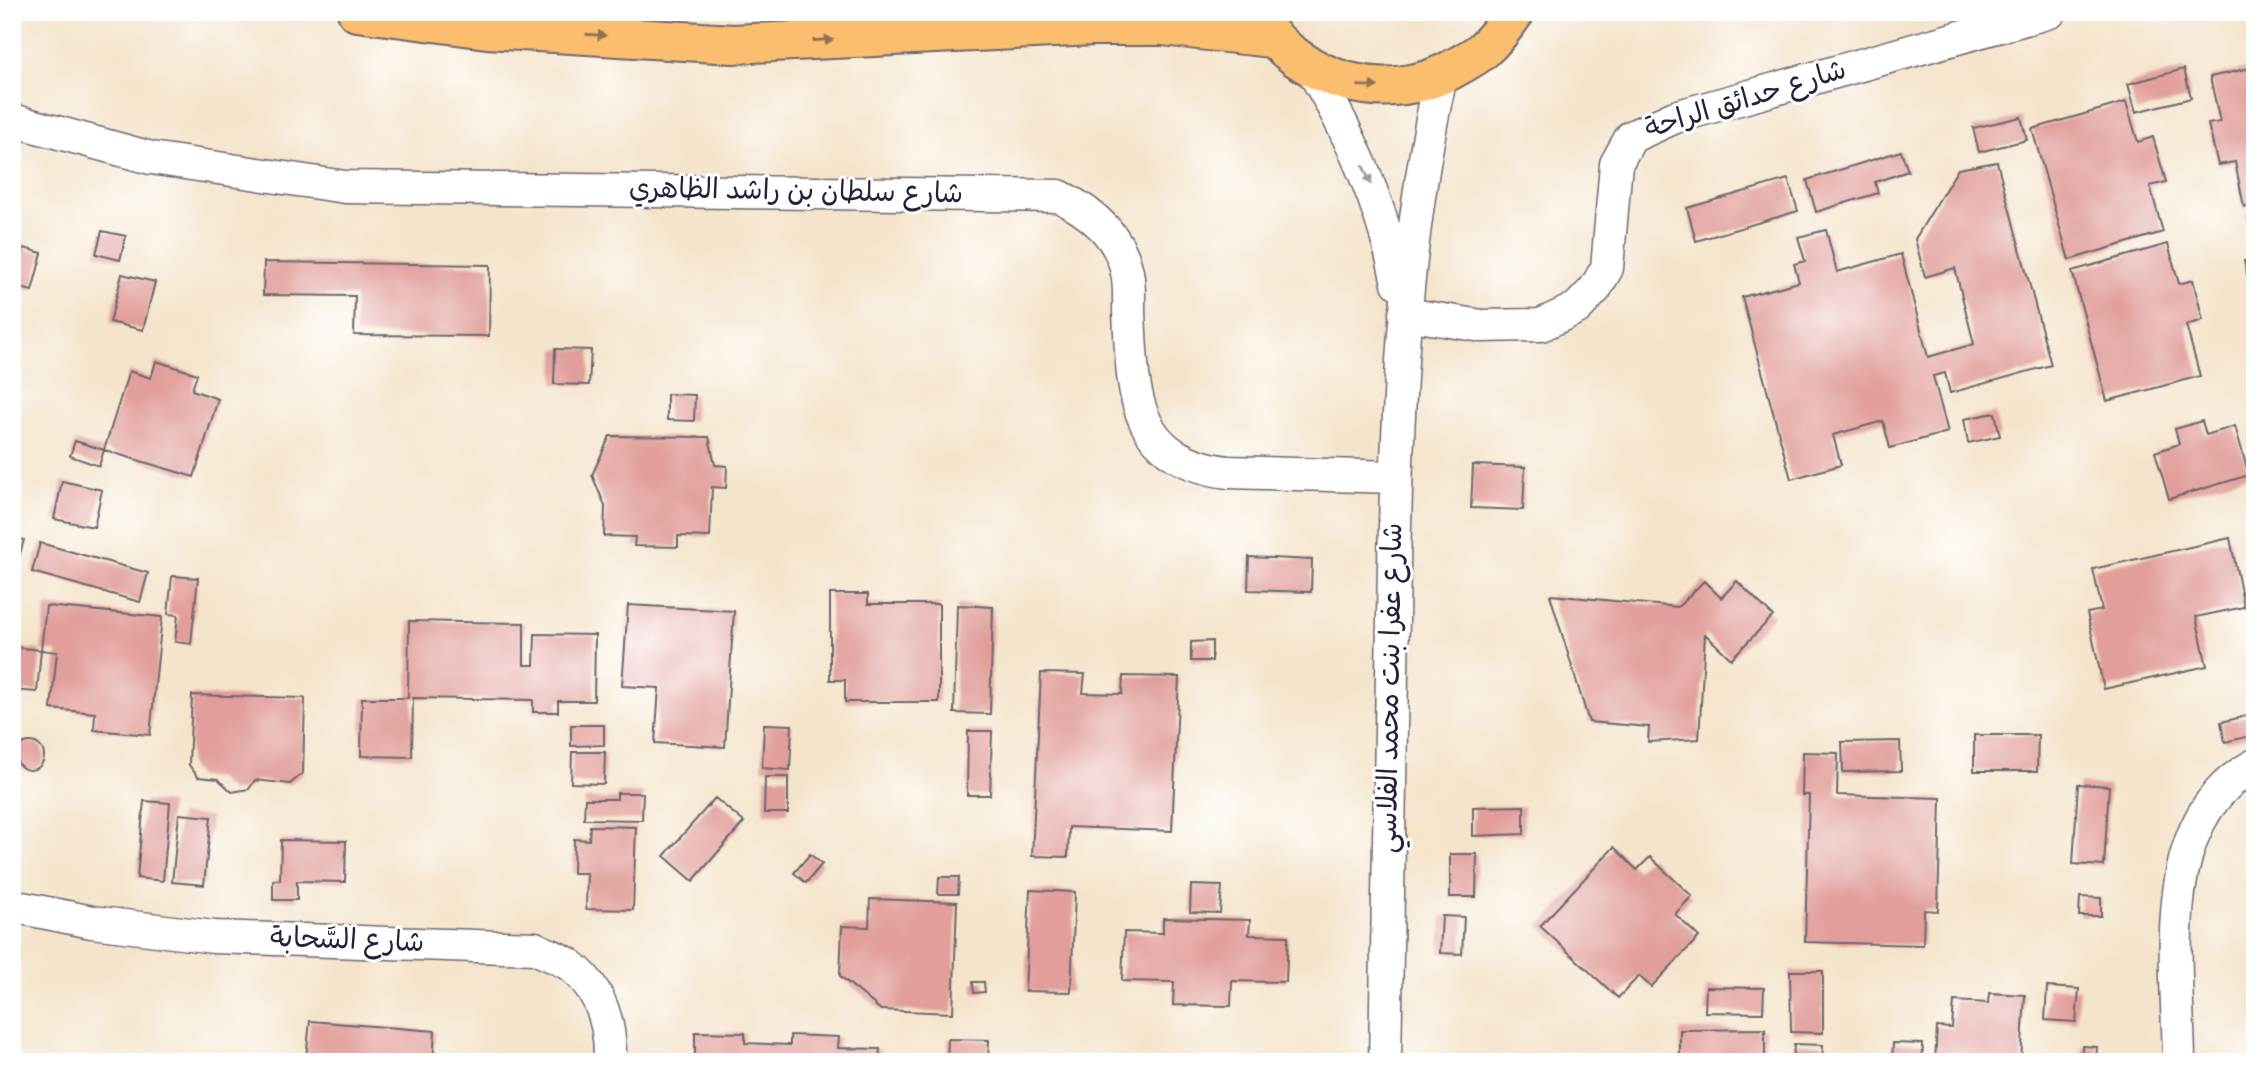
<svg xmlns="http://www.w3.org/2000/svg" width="2267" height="1074" font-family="'Indie Flower','Playpen Sans Arabic',sans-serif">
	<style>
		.building { fill: #e19e9a }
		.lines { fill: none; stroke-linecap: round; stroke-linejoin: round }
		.street-casing { stroke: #6c666d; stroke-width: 35 }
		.primary-casing { stroke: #6c666d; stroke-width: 42 }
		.street { stroke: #fff; stroke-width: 32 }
		.primary { stroke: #fbbd6e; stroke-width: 38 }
		.oneway { fill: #8e7054 }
		.oneway2 { fill: #9c9ca7 }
		.labels { text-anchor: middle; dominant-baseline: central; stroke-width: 6; stroke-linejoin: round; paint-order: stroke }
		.street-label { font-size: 28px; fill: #22223b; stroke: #fff }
	</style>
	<rect width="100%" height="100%" fill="#fff"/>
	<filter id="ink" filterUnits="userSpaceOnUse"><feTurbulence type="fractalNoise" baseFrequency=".0143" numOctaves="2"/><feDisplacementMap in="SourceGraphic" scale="14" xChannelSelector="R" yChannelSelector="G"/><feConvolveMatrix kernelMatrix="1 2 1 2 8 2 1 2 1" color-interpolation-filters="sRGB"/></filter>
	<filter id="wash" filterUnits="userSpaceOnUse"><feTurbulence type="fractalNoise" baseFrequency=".00686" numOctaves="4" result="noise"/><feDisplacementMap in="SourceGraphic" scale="28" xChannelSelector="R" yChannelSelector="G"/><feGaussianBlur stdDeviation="1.57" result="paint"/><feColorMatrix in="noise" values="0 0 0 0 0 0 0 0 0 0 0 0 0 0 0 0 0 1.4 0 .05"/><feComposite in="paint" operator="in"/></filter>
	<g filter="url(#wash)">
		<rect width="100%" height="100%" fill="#f4e4cb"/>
		<g id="blocks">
			<path class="building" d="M2255,67V204L2244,207L2235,162L2218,165L2208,124L2220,122L2210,77Z
				M2184,69L2191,98L2136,112L2128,84Z
				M2126,102L2138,142L2153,137L2166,182L2150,186L2163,232L2069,260L2032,129Z
				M2021,117L2027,140L1979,152L1973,128Z
				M1901,151L1908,171L1875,182L1878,193L1816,212L1807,180Z
				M1997,162L2051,365L1950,393L1945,373L1933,376L1948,432L1890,448L1883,421L1833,435L1841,465L1791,479L1742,297L1799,282L1794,264L1805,261L1798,237L1826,230L1837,272L1901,254L1928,357L1974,344L1955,268L1925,277L1915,239L1958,169Z
				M1788,179L1798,211L1696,241L1687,208Z
				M2255,216V240H2254L2248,218Z
				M102,231L126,236L120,260L96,254Z
				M2168,244L2179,284L2193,280L2203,320L2186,325L2200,376L2107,401L2072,271Z
				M24,248L42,253L32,291L14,286Z
				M2255,259V304H2254L2244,261Z
				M264,262L490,265L489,336L354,335L355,296L263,295Z
				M122,274L155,282L143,330L110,322Z
				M555,349L591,350L589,385L554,384Z
				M156,361L197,374L192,390L218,399L194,477L104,450L129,371L151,378Z
				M667,394L695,395L694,421L667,420Z
				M1995,413L2000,436L1968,443L1964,419Z
				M2202,421L2206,435L2235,426L2249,475L2169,499L2155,452L2179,444L2175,429Z
				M610,436L709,437L715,465L727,466L726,488L712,487L710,537L678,536V547L634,546L635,537L604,536L605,506L592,475Z
				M75,441L104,450L99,466L70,456Z
				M1473,465L1525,467L1523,510L1471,508Z
				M62,481L102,490L94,527L54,519Z
				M12,537L24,540L13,578H12Z
				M2230,538L2244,607L2196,617L2207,666L2104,689L2087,613L2102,610L2093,569Z
				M40,543L148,573L140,602L32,572Z
				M1249,557L1312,560L1311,592L1248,590Z
				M172,576L198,578L191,644L175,642L178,615L168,614Z
				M1704,581L1721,598L1737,581L1773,616L1731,659L1705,634L1699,739L1648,742L1649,727L1589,722L1550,595L1678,607Z
				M830,594H868V604H939V702H845V680H830Z
				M628,605L734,611L725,747L655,743L659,688L622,686Z
				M957,605L993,607L990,714L954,713Z
				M46,606L162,617L150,735L94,730L95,713L51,709L57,652L41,650Z
				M409,621L524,623V665H534L535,634L595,635L594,701H558V712H533V700L413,698L412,757L361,756L362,698H408Z
				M1212,641V661H1191V642Z
				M12,647L41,650L37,692L12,690Z
				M1041,673L1085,674L1083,693L1122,694L1123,676L1179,677L1172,831L1069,827L1068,857L1032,856Z
				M192,695L305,698L303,773L290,784L255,780L249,789L232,792L218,779L198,777L189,765Z
				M2255,714V735L2225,742L2221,722Z
				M764,724L792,725L790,770L762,768Z
				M571,725H604V745L571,746Z
				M968,731H992L990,795H967Z
				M1974,735H2038L2037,771H1974Z
				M1900,741L1901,771L1843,772L1842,742Z
				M16 756a14 14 0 1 1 28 0a14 14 0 1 1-28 0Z
				M572,752H605L604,784L571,783Z
				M1803,752L1838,753L1837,795L1941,798L1938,911L1924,910L1923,945L1805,942L1809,795H1802Z
				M765,777H788V813H764Z
				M2078,784L2109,786L2104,866L2073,864Z
				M617,793H643L642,820L584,819L585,799H617Z
				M715,798L744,822L693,881L664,856Z
				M144,801L170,803L163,881L137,878Z
				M1524,806V834L1473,836V807Z
				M179,814L211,817L204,885L172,882Z
				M590,826L636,827L633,910L586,909L587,873H573L574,839L589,840Z
				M281,840L346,841L345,882L297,881V900H273V880H280Z
				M1614,847L1637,870L1650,857L1692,896L1675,914L1699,937L1651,987L1639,976L1618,998L1540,926Z
				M810,854L822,864L806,883L794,873Z
				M1450,854H1477L1476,897H1450Z
				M939,877H959L958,894H938Z
				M1191,885L1222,886L1220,913L1190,912Z
				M1030,890L1075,892L1071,992L1025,991Z
				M2080,897L2101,898V916H2079Z
				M870,899L957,902L953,1013L881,1010L840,976L842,926L869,927Z
				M1442,916L1464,917L1462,954L1440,953Z
				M1163,918L1250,920L1249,935L1288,936L1286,982L1232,981L1231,1006L1173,1005L1174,982L1122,981L1124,932L1163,933Z
				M1790,971H1823V1033L1791,1032Z
				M973,982H984L985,992L974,993Z
				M1706,987L1764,988L1763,1013L1705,1012Z
				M2047,987L2079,989L2076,1022L2045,1020Z
				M1989,993L2025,995L2021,1062H1935L1937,1027L1952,1028L1954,1001L1988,1003Z
				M310,1021L435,1031L433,1062H354L306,1058Z
				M1765,1029V1058H1680V1030Z
				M695,1032L745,1033V1043L790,1045V1035L839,1037L838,1048L880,1049L879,1062H695Z
				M948,1039L989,1040L988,1062H947Z
				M1893,1043L1923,1044L1922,1062H1892Z
				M1794,1044L1823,1045L1822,1062H1793Z
				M2082,1046L2097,1047L2096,1062H2082Z
				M484,1059H517V1062H483Z"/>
		</g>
	</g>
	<g filter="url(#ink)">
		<use href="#blocks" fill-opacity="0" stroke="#6c666d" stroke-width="2"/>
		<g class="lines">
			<defs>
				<path id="street" d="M1313,71C1353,139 1382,206 1398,283
					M12,120L151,158L345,187L1059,196C1089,211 1118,233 1126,268C1130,281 1129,297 1129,311C1133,392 1130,459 1228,472L1395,477
					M1405,314L1482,326L1541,325L1577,308L1595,289L1607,268L1616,164L1631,137L1675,117L2050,12
					M12,906L92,922L214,937L535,948C546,954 560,958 570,965C601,989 611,1025 610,1062
					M1385,1062C1388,914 1390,766 1393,618C1396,436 1401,254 1441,76
					M2179,1062C2178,966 2153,818 2255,765"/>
				<path id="primary" d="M357,12L487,29L733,44L1094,26H1162L1271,38
					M1257,17C1300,82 1389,108 1458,66C1466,61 1477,56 1484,49C1496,38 1506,25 1515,12"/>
			</defs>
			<use href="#street" class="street-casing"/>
			<use href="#primary" class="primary-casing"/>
			<use href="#street" class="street"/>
			<use href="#primary" class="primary"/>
		</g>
		<defs><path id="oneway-solid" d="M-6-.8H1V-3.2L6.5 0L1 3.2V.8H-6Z" transform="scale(1.75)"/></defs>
		<g class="oneway">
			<use href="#oneway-solid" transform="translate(596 35) rotate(4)"/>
			<use href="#oneway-solid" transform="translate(823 40) rotate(-3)"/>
			<use href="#oneway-solid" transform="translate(1368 86) rotate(2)"/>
		</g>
		<use class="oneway2" href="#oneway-solid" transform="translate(1367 175) rotate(66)"/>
	</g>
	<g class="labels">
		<g class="street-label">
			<text transform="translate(1746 101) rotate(-17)">شارع حدائق الراحة</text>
			<text transform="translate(796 193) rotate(1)">شارع سلطان بن راشد الظاهري</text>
			<text transform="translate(1392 688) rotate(-89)">شارع عفرا بنت محمد الفلاسي</text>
			<text transform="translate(347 942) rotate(2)">شارع السَّحابة</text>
		</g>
	</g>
	<rect width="2267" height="1074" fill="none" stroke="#fff" stroke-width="42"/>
</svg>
